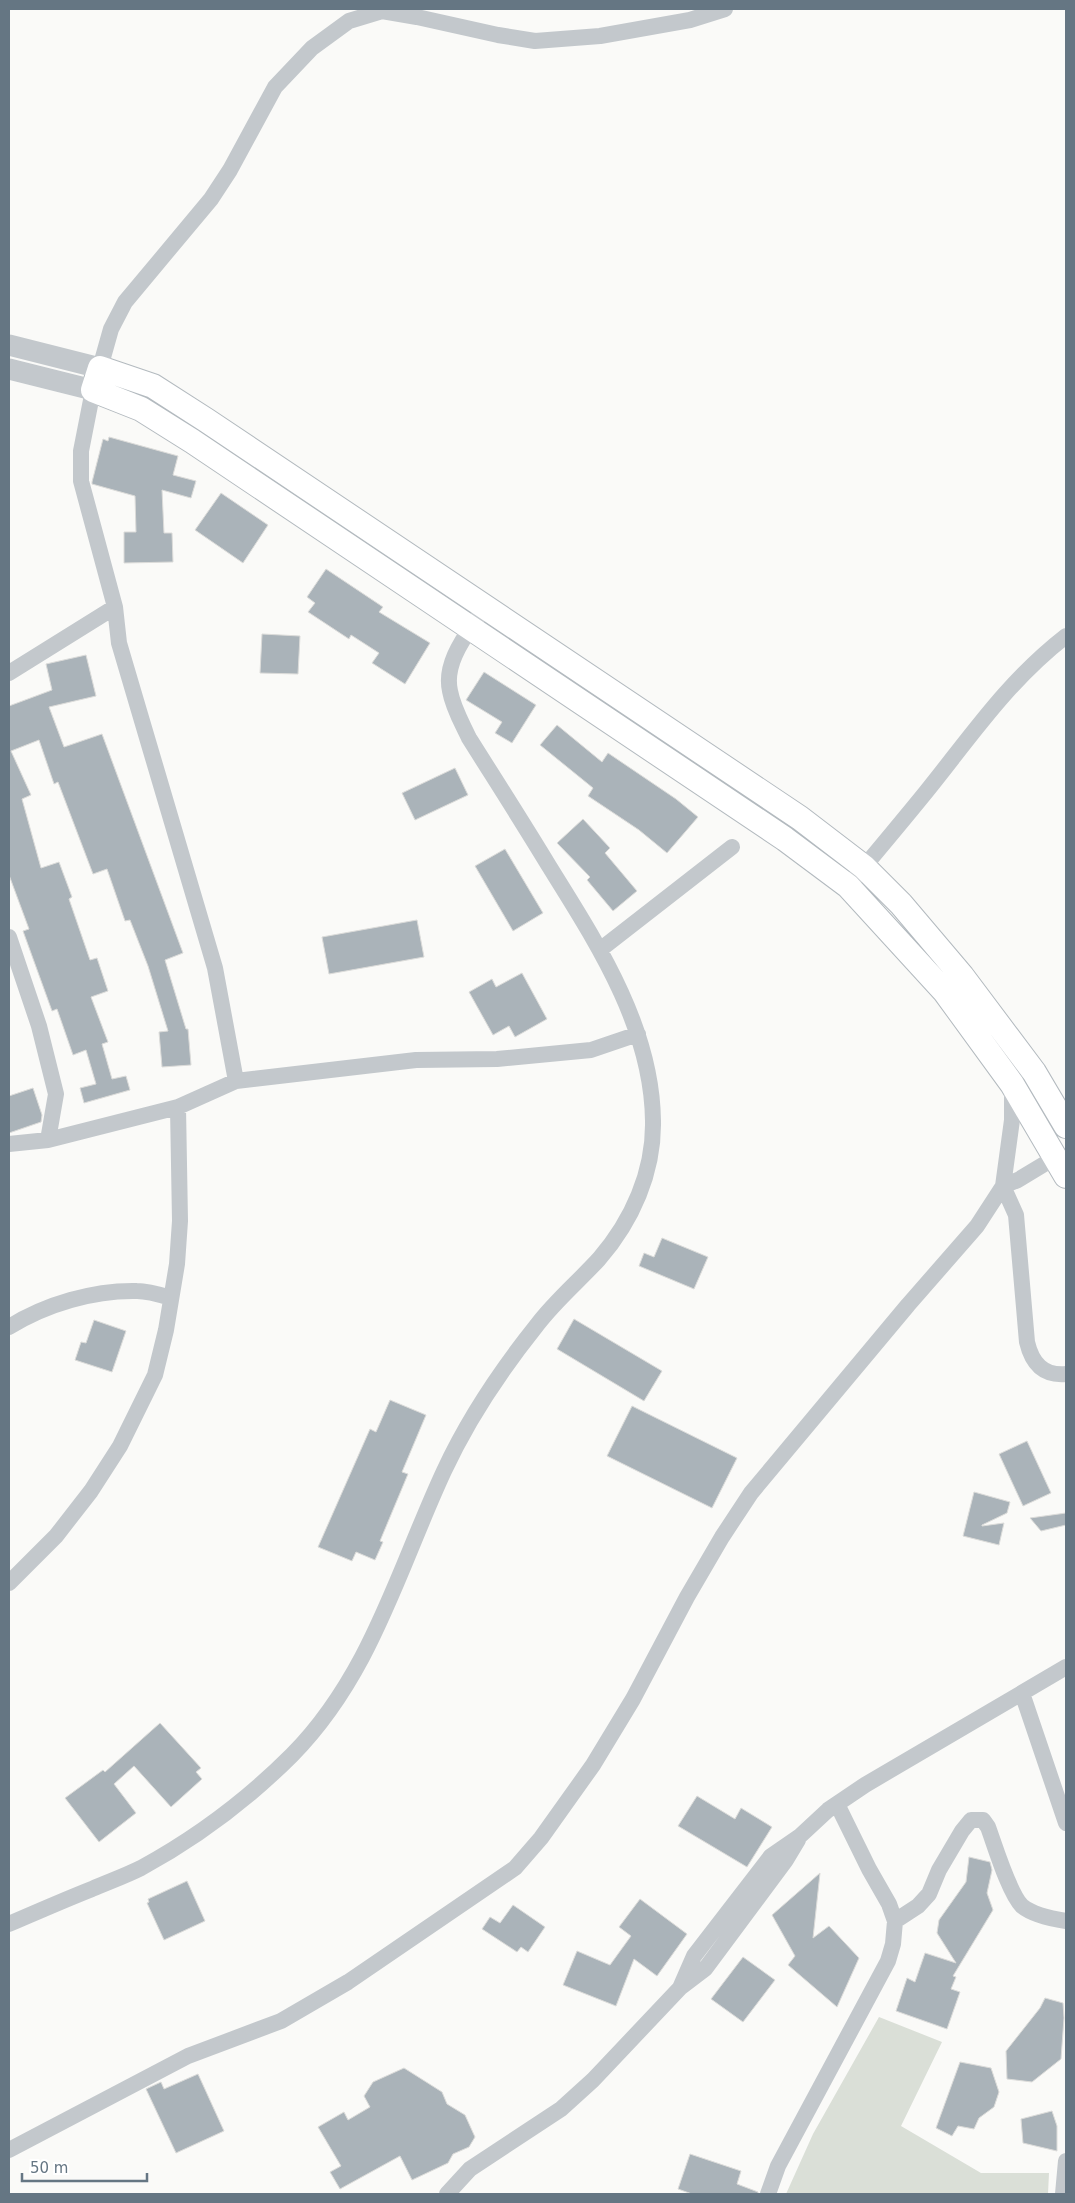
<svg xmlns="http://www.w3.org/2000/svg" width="1075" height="2203" font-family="'DejaVu Sans',sans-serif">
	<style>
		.green { fill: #dadfd7 }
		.building { fill: #aab3b9; stroke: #dcdcda }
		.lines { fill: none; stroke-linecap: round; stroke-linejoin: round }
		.secondary-casing { stroke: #b3babf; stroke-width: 26 }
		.minor { stroke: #c3c8cc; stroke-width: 16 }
		.tertiary { stroke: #c3c8cc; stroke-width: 21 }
		.secondary { stroke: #fff; stroke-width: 24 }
	</style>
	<rect width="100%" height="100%" fill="#fafaf8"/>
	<path class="green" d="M879,2017L942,2042L901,2126L981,2173H1049L1048,2194H786L813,2134Z"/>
	<path class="building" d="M109,437L178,456L173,475L196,481L191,498L162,490L164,533H172L173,562L124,563V532H136L135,496L92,484V482L103,439L108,441Z
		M221,493L268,525L243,563L195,530Z
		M326,569L383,607L379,612L430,643L405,684L372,663L379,653L351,635L349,639L308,612L315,603L307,597Z
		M262,634L300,636L298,674L260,673Z
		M86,655L96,696L49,707L64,747L102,734L183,953L165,960L186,1029H188L191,1065L162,1067L159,1032L168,1031L148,966L130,920L125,921L107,869L93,874L58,782L54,784L39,740L11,751L31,795L22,799L41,868L59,862L72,897L69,899L90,960L97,958L108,991L91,997L108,1042L102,1044L112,1079L126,1076L130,1090L84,1103L80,1088L96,1084L86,1050L73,1055L57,1009L52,1011L23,931L29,929L9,875V706L52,690L46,664Z
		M484,672L536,705L512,743L495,733L502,722L466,700Z
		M557,725L602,762L608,753L676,799L698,817L667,853L639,830L588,796L593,788L540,745Z
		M455,768L468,795L415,820L402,793Z
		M583,819L610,848L605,853L637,891L613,911L587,880L590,877L557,843Z
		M505,849L543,913L513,931L475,866Z
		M417,920L424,957L329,974L322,937Z
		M522,973L547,1019L515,1037L509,1026L493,1035L469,992L492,979L496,987Z
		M33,1088L42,1115L41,1122L9,1133V1096Z
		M662,1238L708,1257L694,1289L639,1266L644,1253L654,1257Z
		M574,1319L662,1371L644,1401L557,1349Z
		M94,1320L126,1331L112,1372L75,1360L81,1342L86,1343Z
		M390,1400L426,1415L402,1472L408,1474L380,1541L383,1542L375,1560L356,1552L352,1561L318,1547L370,1429L376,1432Z
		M632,1406L737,1458L712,1508L607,1456Z
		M1027,1441L1051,1493L1023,1506L999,1454Z
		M974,1492L1010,1502L1007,1513L982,1525V1526L1004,1523L999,1545L963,1536Z
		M1066,1513V1525L1041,1531L1030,1518Z
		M160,1723L201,1768L196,1772L202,1779L171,1807L134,1766L114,1784L136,1813L99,1842L65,1798L103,1770L105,1772Z
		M697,1796L735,1819L741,1808L772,1827L747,1867L678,1826Z
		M969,1857L990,1862L992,1870L987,1893L993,1910L953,1976L956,1977L951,1989L960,1992L947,2029L896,2011L907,1978L915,1982L925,1953L956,1963L937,1933L939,1920L966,1882Z
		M820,1873L813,1938L829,1926L859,1958L837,2007L788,1965L795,1956L772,1915Z
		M187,1881L205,1921L164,1940L147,1903L149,1902L148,1899Z
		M640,1899L687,1934L657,1976L634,1959L616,2006L563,1985L577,1951L610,1965L631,1936L619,1927Z
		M513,1905L545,1927L528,1952L521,1947L517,1952L482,1929L490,1917L500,1923Z
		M743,1957L775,1980L743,2022L711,1999Z
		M1045,1998L1063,2003L1064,2018L1061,2059L1032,2082L1007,2079L1006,2051L1040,2008Z
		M960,2062L991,2068L999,2092L994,2107L979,2118L974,2129L958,2126L952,2136L936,2128Z
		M404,2068L442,2092L447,2104L465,2115L475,2137L469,2147L453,2154L448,2163L412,2180L400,2156L340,2189L330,2172L341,2166L318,2127L344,2112L348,2120L370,2107L364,2096L373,2082Z
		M198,2074L224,2131L176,2153L146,2089L161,2082L164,2089Z
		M1052,2111L1057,2126V2151L1023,2143L1021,2119Z
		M690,2154L741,2171L737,2184L758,2192V2194H692L678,2189Z"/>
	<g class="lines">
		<defs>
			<path id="secondary" d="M1066,1126L1034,1072L962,976L901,904L864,867L800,818L206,420L153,386L100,368L93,390L141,409L192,441L785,839L848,886L945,992L1012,1084L1066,1176"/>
		</defs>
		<use href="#secondary" class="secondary-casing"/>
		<path class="minor" d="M100,368L111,329L125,302L211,199L230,170L275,87L312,48L349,21L382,11L417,17L498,35L535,41L600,36L690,20L725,9
			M93,390L81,451V481L115,607L119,643L215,968L236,1081L416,1060L497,1059L591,1050L638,1034
			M9,673L115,607
			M848,886C874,855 900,824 926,792C972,735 1007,682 1066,636
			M9,937L39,1026L56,1094L48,1140
			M601,949L732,847
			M9,1144L48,1140L178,1107L236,1081
			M1003,1186L1016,1215L1027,1342C1032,1363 1043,1376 1066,1374
			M1003,1186L1018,1180L1056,1157
			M9,1327C46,1304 94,1290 137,1291C148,1291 161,1295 171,1298
			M9,1583L56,1536L91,1491L120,1446L155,1375L166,1330L177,1264L180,1221L178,1107
			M1022,1693L1066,1823
			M895,1921L918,1906L929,1894L939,1870L962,1831L971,1820H983L988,1827C995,1846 1009,1893 1022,1906C1033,1915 1053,1919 1066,1921
			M9,1924C37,1912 64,1900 92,1889C108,1882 125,1876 141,1868C196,1838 247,1800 292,1755C371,1675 398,1570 444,1471C468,1419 501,1370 537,1325C555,1301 579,1281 599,1259C632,1221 654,1172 653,1121C652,1027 597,943 549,866C523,823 496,781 469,738C462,723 453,708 450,691C443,660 470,631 485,606
			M680,1988L694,1956L771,1856L800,1836L828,1810L865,1785L1066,1667
			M9,2150L188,2056L281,2021L348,1982L515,1868L541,1838L593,1765L633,1699L687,1597L722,1537L751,1493L908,1305L977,1226L1003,1186L1012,1120V1086
			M447,2194L470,2169L561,2109L593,2080L680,1988L705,1969L786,1860L798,1840
			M768,2194L778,2166L888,1961L893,1944L895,1921L889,1904L869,1869L837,1804
			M1063,2194L1066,2161"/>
		<path class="tertiary" d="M9,345L100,368
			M9,369L93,390"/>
		<use href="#secondary" class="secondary"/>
	</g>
	<rect width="1075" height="2203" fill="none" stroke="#657683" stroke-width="20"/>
	<path d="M22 2173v8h125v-8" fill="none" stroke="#657683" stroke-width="2.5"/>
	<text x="30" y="2173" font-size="15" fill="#657683" stroke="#ffffff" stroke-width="4" paint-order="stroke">50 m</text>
</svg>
